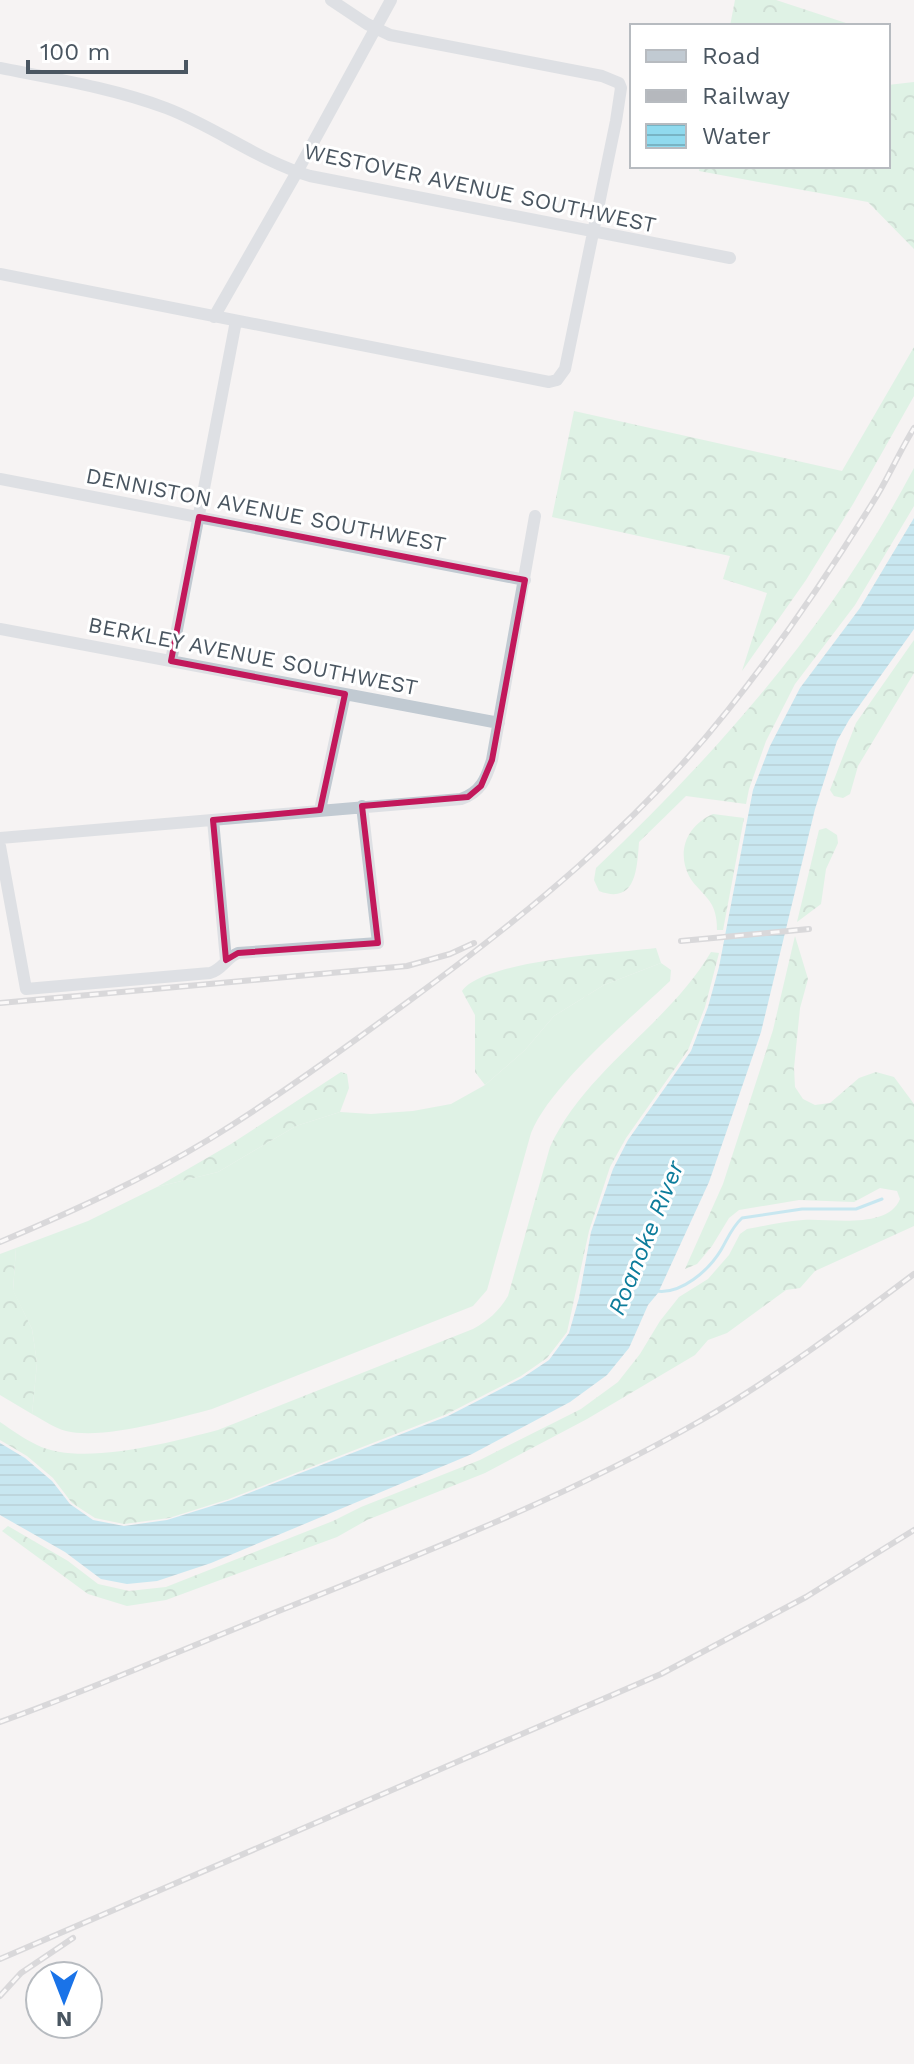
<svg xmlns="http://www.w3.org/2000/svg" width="914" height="2064" font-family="'Work Sans',sans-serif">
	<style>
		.grass { fill: #c3f1d5 }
		.forest { fill: url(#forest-crowns) }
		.water { fill: url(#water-rules) }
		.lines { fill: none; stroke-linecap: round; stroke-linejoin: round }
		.stream { stroke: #90daee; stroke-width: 3 }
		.minor { stroke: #c1cad2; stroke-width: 12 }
		.rail-casing { stroke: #b5b8bd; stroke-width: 6 }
		.rail { stroke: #fff; stroke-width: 3; stroke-dasharray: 9; stroke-linecap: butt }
		.marked { fill: none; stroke: #c2185b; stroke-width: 6; stroke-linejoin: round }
		.labels { text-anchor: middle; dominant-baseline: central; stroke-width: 6; stroke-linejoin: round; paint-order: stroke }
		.street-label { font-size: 22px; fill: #4a5661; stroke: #fff }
		.water-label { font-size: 24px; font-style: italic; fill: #0c7c9b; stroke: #fff }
	</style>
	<defs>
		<pattern id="forest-crowns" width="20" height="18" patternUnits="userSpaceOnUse" patternTransform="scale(2)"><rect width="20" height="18" fill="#c3f1d5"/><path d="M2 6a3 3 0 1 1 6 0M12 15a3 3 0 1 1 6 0" fill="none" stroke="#a0c6b0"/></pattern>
		<pattern id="water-rules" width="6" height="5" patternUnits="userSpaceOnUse" patternTransform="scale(2)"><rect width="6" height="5" fill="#90daee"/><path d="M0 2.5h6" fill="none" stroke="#78b4c4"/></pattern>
	</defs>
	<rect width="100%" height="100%" fill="#f5f3f3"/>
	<path class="grass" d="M661,963L671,970L670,981C630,1019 551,1084 531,1133L487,1290L473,1306L212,1409C174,1419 104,1440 66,1431C55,1428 43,1420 32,1414L37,1363L32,1329L13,1291L16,1248L88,1221L157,1187L218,1172L296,1126L340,1112L371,1114L413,1111L451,1104L485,1085L525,1050L554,1016L604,985Z"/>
	<path class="forest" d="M735,0H776L855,26H730Z
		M914,82V249L868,202L699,171L700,166H888V85Z
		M914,347V396L853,504L806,580L742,671L767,593L723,579L730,556L552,517L574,411L842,471Z
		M914,468V506L855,605L795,684L766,741L749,789L746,804L686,796L639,842C637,869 636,905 599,891L594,880L596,868C719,752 835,619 914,468Z
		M914,640V673L858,766L850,794L843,798L834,796L830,790L856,723Z
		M713,814L744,818L723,930H717C717,921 716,913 712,905C706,894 695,887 689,876C676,850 688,825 713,814Z
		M826,828L837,835L838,843L826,869L821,904L797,922L819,830Z
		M795,936L808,979L800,1008L794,1068L795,1087L803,1099L815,1105L830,1103L859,1078L876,1072L894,1077L914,1104V1226L815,1271L800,1288L786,1290L727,1333L708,1340L695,1355L587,1419L485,1473L367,1520L337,1537L166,1600L127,1606L88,1594L2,1531L8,1526L68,1561L98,1584L129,1591L166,1587L333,1521L361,1507L480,1460L581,1409L618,1382L640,1354L660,1321L679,1297L708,1279L729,1255L740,1234L747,1229C765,1226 784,1221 803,1220C829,1218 888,1230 900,1199L897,1191L880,1188L854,1202L799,1200L739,1210L729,1218L712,1246L697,1264L685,1269L723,1184L773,1030Z
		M656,948L661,963L604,985L554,1016L525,1050L485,1085L475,1072V1015L462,991C483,960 617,953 656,948Z
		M711,952L719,953L705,1007L688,1050L626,1138L610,1167L589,1231L567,1332L547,1358L521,1376L447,1414L229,1499L169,1518L124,1524L95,1518L72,1503L53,1478L27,1456L0,1440V1422C12,1430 24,1439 37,1445C81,1467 172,1442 218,1430L473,1329C489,1320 498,1312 508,1296L550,1147C586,1069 668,1025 711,952Z
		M341,1072L347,1074L349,1088L340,1112L296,1126L218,1172L157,1187L231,1144Z
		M16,1248L13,1290L32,1329L37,1363L32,1414L0,1395V1254Z"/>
	<path class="water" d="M914,518V629L849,720L837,741L815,809L761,1032L709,1182L658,1293L648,1305L629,1348L607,1375L570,1402L472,1454L211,1563L157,1581L127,1584L101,1579L65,1552L0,1515V1443L25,1458L52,1481L70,1504L93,1520L124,1526L167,1520L231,1500L448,1416L522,1378L549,1360L569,1333L579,1298L591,1232L613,1169L628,1140L691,1051L708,1007L719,967L753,790L770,746L800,688L860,608Z"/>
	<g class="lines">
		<path class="stream" d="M656,1291C681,1295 709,1270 721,1250C728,1238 732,1227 742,1218L802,1209H856L882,1199"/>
		<path class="minor" d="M0,68C56,79 113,88 166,108C216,127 259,161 310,176L730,258
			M0,274L549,382L557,380L565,369L616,121L621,88L619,83L602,76L390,35L367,24L331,0
			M214,317L297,172L391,0
			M0,479L525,580
			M0,629L499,723
			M171,661L236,321
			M320,810L345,694
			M213,820L226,960
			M0,838L461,799C481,792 486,779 492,760L535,516
			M0,846L26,989L210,973C222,970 226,958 238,953L378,943L362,806"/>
		<defs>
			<path id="rail" d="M681,941L809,929
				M0,1003L407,966L450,954L474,943
				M0,1242C71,1212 142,1180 208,1140C278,1097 343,1049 409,1001C525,916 638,824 728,710C783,641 832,569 878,494C891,472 901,449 914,428
				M0,1722C87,1691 172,1654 259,1619C408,1559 560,1501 700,1421C775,1378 845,1326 914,1274
				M0,1959L661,1674L806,1597L914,1530
				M0,1996L21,1973L73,1938"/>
		</defs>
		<use href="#rail" class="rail-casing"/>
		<use href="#rail" class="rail"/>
	</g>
	<path d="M0 0H914V2064H0ZM199,517L525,580L492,760L481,786L468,797L362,806L378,943L238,953L226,960L213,820L320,810L345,694L171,661Z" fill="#f5f3f3" fill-opacity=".55" fill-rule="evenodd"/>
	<path class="marked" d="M199,517L525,580L492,760L481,786L468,797L362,806L378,943L238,953L226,960L213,820L320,810L345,694L171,661Z"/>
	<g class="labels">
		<g class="street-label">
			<text transform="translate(480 188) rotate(12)">WESTOVER AVENUE SOUTHWEST</text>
			<text transform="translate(266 510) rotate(11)">DENNISTON AVENUE SOUTHWEST</text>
			<text transform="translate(253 656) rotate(11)">BERKLEY AVENUE SOUTHWEST</text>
		</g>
		<g class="water-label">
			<text transform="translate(646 1238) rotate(-68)">Roanoke River</text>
		</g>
	</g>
	<rect x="630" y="24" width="260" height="144" fill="#ffffff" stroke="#b7bbc0" stroke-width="2"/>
	<rect x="646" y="50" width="40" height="12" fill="#c1cad2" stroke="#b7bbc0" stroke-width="2"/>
	<text x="702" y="64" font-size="24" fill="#4a5661">Road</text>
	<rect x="646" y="90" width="40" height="12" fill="#b5b8bd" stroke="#b7bbc0" stroke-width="2"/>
	<text x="702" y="104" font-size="24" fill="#4a5661">Railway</text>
	<rect x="646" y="124" width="40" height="24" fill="url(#water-rules)" stroke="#b7bbc0" stroke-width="2"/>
	<text x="702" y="144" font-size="24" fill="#4a5661">Water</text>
	<g transform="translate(64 2000) rotate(180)"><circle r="38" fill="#ffffff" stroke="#b7bbc0" stroke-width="2"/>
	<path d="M0-6L14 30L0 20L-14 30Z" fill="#1a73e8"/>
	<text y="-12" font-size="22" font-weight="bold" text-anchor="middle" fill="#4a5661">N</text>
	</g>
	<path d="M28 60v12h158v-12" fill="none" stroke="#4a5661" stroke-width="4"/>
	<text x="40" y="60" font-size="24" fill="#4a5661" stroke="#ffffff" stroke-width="6" paint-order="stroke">100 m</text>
</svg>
